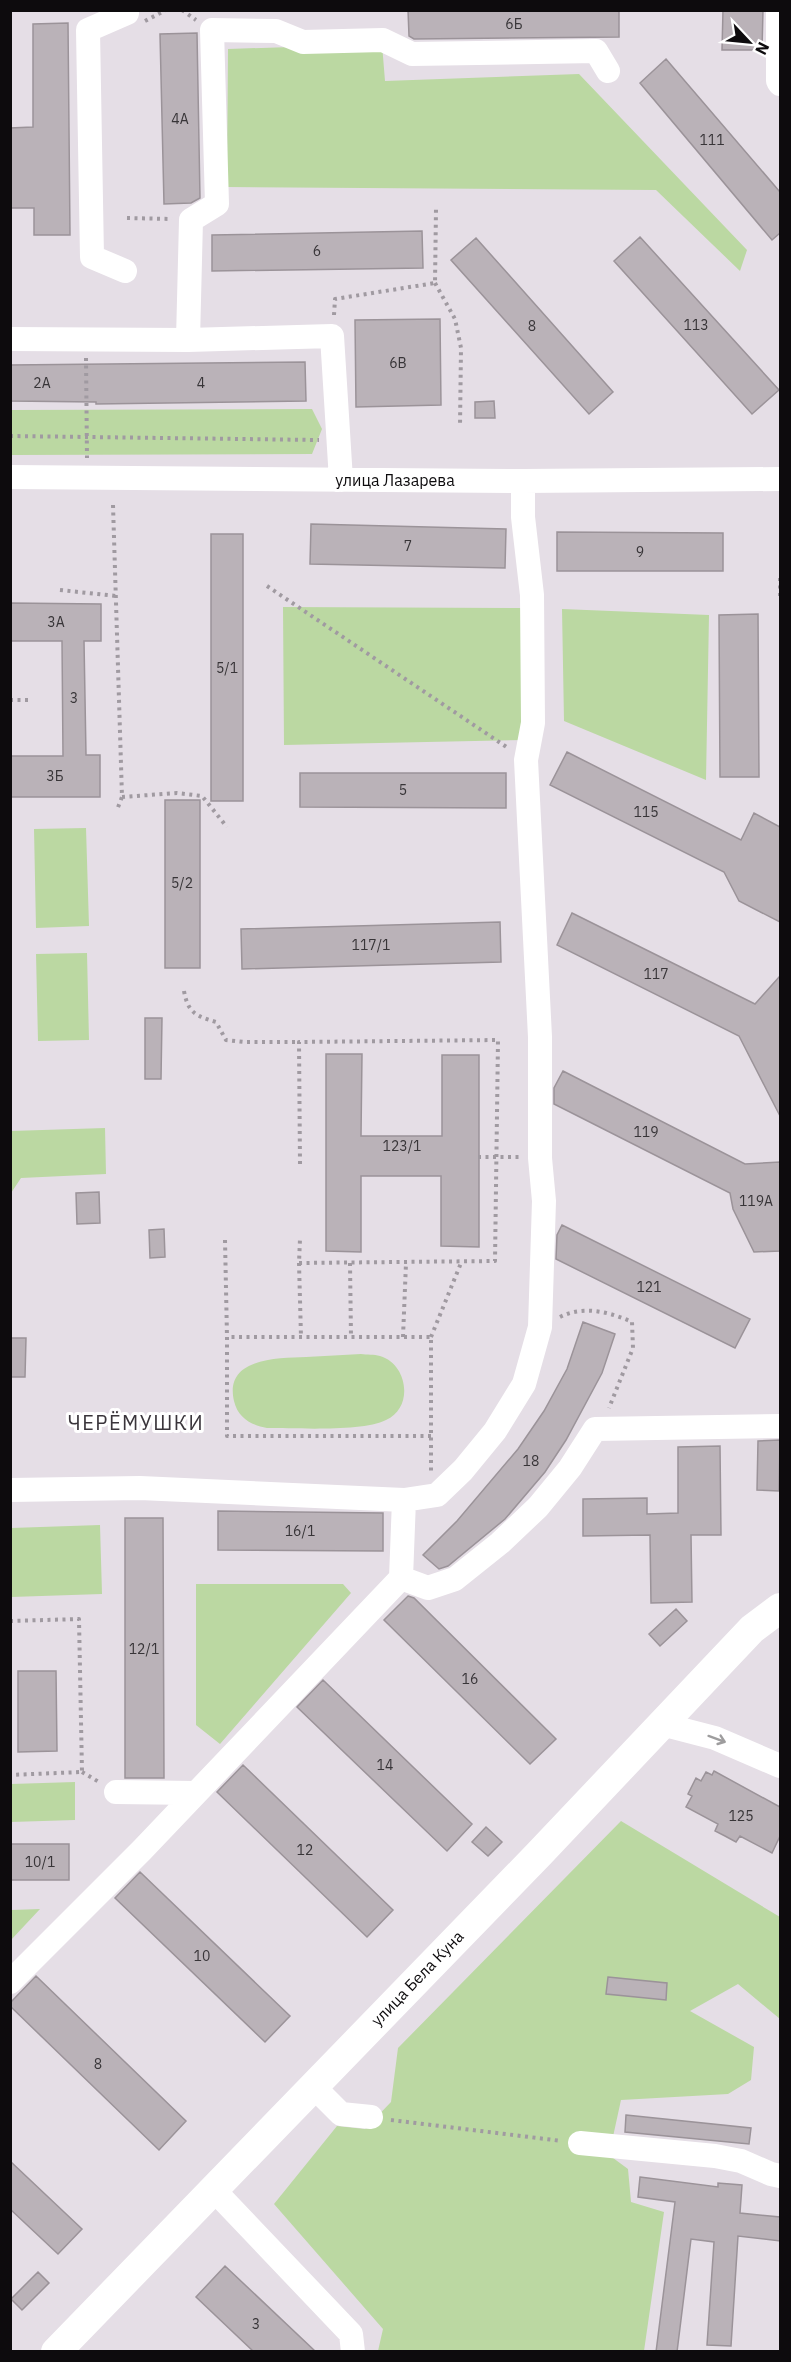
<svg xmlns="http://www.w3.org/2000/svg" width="791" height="2362" font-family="'IBM Plex Sans',sans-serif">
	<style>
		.green { fill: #bbd8a2 }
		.building { fill: #bab2b8; stroke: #9b9399; stroke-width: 1.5 }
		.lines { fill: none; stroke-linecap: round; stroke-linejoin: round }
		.path { stroke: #a09aa1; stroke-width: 4; stroke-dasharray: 3 4.5; stroke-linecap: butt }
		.minor { stroke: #fff; stroke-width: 24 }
		.major { stroke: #fff; stroke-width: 30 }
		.oneway { stroke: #9e9d9e }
		.labels { text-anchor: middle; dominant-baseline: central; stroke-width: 6; stroke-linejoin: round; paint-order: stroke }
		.number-label { font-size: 14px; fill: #383538 }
		.street-label { font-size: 16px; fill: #0d0b0d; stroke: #fff }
		.quarter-label { font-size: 20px; letter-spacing: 1.5px; fill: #3a353b; stroke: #fff }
	</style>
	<rect width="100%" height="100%" fill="#e5dee6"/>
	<path class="green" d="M382,44L385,81L579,74L747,250L740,271L656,190L227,187L228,49Z
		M312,409L322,429L312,454L11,455V410Z
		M283,607L522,608L525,740L284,745Z
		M562,609L709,615L706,780L564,721Z
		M86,828L89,926L36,928L34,829Z
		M87,953L89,1040L38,1041L36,954Z
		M105,1128L106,1174L21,1178L11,1193V1131Z
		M361,1354C367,1355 374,1354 380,1356C408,1364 414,1408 386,1420C362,1432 296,1428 267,1428C251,1425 238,1418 234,1401C224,1358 277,1358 306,1357C325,1356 343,1355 361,1354Z
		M100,1525L102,1594L11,1597V1528Z
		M196,1584H343L351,1593L220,1744L196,1725Z
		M75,1782V1820L11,1822V1784Z
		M621,1821L780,1917V2019L738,1984L690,2011L754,2047L751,2080L728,2094L621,2100L609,2155L628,2169L631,2202L664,2212L644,2351H378L383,2329L274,2204L337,2126L365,2129L391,2102L398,2048Z
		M40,1909L11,1940V1910Z"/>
	<path class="building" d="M408,10H619V37L414,39L409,36Z
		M723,10H763L762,50H722Z
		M68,23L70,235H34V208H10V128L33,127V24Z
		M197,33L200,198L191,203L164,204L160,34Z
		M666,59L780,192V233L772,240L640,83Z
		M422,231L423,268L212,271V235Z
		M640,237L779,390L752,414L614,261Z
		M476,238L613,392L589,414L451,260Z
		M440,319L441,405L356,407L355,320Z
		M305,362L306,401L96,404V402L10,401V365Z
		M494,401L495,418H475V402Z
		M311,524L506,529L505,568L310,564Z
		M557,532L723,533V571H557Z
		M211,534H243V801H211Z
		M10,603L101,604V641H84L86,755H100V797H10V756H63L62,641H10Z
		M758,614L759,777H720L719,615Z
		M567,752L741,840L754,813L780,827V922L739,901L724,872L550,785Z
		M300,773H506V808L300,807Z
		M165,800H200V968H165Z
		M572,913L755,1004L780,976V1116L739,1036L557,945Z
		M500,922L501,962L242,969L241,929Z
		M145,1018H162L161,1079H145Z
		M326,1054H362L361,1136H442V1055H479V1247L441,1246V1176H361V1252L326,1251Z
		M563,1071L745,1164L780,1162V1251L754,1252L733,1209L730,1193L554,1104V1088Z
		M99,1192L100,1223L77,1224L76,1193Z
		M562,1225L750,1319L735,1348L556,1259L557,1235Z
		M164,1229L165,1257L150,1258L149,1230Z
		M583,1322L615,1334L602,1373L566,1440L545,1472L505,1519L448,1566L439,1569L423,1555L457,1521L518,1449L544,1411L567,1369Z
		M10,1338H26L25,1377H10Z
		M780,1440L779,1491L757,1490L758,1441Z
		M720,1446L721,1535H691L692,1602L651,1603L650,1535L583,1536V1499L647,1498V1514L678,1513V1447Z
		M218,1511L383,1513V1551L218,1550Z
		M125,1518H163L164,1778H125Z
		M408,1596L414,1598L556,1739L530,1764L384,1620Z
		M676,1609L687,1621L660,1646L649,1634Z
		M18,1671H56L57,1751L18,1752Z
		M323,1680L472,1824L447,1851L297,1707Z
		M243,1765L393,1910L367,1937L217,1792Z
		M714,1771L780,1807V1836L772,1853L740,1836L736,1842L725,1836L715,1831L718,1824L686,1807L692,1796L688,1794L696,1778L701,1781L706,1772L712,1775Z
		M486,1827L502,1842L488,1856L472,1842Z
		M10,1844H69V1880H10Z
		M140,1872L290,2016L265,2042L115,1898Z
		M36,1976L186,2121L159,2150L10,2006V2003Z
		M608,1977L667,1983L666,2000L606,1994Z
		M626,2115L751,2128L749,2144L625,2132Z
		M10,2161L82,2229L58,2254L10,2209Z
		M640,2177L718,2187V2183L742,2185L740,2213L780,2217V2241L738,2236L731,2346L707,2345L714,2242L691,2239L677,2352H656L675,2202L638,2197Z
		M225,2266L316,2352H254L196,2297Z
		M38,2272L49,2283L22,2310L11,2299Z"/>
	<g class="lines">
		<path class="path" d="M182,10L196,20
			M145,21L166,10
			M127,218L172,219
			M435,283L455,319L461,348L460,426
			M334,315L335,299L435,283L436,209
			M86,358L87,458
			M10,436L319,440
			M113,505L122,797L117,810
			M267,586L508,748
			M60,590L116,596
			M780,596V578
			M10,700H32
			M122,797L177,793L202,796L227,827
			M184,991C188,1013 196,1016 216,1022L226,1040L244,1042H299
			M478,1157H521
			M300,1164L299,1042L498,1040L495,1261L299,1263L300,1239
			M225,1240L227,1337
			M299,1263L301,1337
			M350,1263L351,1337
			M560,1317C583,1305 610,1312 632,1322L633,1348L609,1408
			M403,1337L406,1263
			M431,1337L461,1263
			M431,1436H227V1337H431V1472
			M10,1621L79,1619L82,1772L10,1775
			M82,1772L99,1782
			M391,2120L562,2141"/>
		<path class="minor" d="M778,10V81L780,84
			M125,271L92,257L88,30L127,13
			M10,339L188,340L332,336L341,480
			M188,340L191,220L217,204L212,30L276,31L303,42L383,40L412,54L596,51L608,71
			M10,477L523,481L780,479
			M10,1490L140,1488L404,1500L437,1495L463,1470L495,1431L524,1384L540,1327L544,1201L540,1158V1037L526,760L533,723L532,595L523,517V481
			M401,1578L428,1588L455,1579L500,1543L538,1507L570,1468L595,1429L780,1426
			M661,1724L715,1738L780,1766
			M116,1792L196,1793
			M10,1982L142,1850L401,1578L404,1500
			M313,2086L341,2114L371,2117
			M580,2143L715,2156L741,2161L771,2174L780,2176
			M213,2189L351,2334L353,2352"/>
		<path class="major" d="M56,2352L539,1854L752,1629L780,1608"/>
	</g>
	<defs><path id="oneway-shaft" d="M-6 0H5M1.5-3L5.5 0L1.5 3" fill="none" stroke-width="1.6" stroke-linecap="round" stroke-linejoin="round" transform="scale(1.5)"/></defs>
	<use class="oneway" href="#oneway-shaft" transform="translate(717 1739) rotate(20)"/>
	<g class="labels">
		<g class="number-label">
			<text x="514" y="24">6Б</text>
			<text x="180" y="119">4А</text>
			<text x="712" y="140">111</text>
			<text x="317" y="251">6</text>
			<text x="696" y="325">113</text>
			<text x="532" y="326">8</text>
			<text x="398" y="363">6В</text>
			<text x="42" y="383">2А</text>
			<text x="201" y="383">4</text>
			<text x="408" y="546">7</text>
			<text x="640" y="552">9</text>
			<text x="56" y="622">3А</text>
			<text x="227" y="668">5/1</text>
			<text x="74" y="698">3</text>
			<text x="55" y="776">3Б</text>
			<text x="403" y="790">5</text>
			<text x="646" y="812">115</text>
			<text x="182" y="883">5/2</text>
			<text x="371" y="945">117/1</text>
			<text x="656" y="974">117</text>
			<text x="646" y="1132">119</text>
			<text x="402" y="1146">123/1</text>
			<text x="756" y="1201">119А</text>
			<text x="649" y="1287">121</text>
			<text x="531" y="1461">18</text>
			<text x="300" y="1531">16/1</text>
			<text x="144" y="1649">12/1</text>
			<text x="470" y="1679">16</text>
			<text x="385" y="1765">14</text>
			<text x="741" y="1816">125</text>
			<text x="305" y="1850">12</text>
			<text x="40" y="1862">10/1</text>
			<text x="202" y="1956">10</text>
			<text x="98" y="2064">8</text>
			<text x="256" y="2324">3</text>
		</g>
		<g class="street-label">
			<text x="395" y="480">улица Лазарева</text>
			<text transform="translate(417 1978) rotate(-46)">улица Бела Куна</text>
		</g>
		<g class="quarter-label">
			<text x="136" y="1422">ЧЕРЁМУШКИ</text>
		</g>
	</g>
	<rect width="791" height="2362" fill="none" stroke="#0d0b0d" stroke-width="24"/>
	<g transform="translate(749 42) rotate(116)" stroke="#ffffff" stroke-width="4.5" paint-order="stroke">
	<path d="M0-4.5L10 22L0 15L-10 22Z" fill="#0d0b0d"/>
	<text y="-9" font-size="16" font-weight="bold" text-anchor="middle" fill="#0d0b0d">N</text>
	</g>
</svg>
